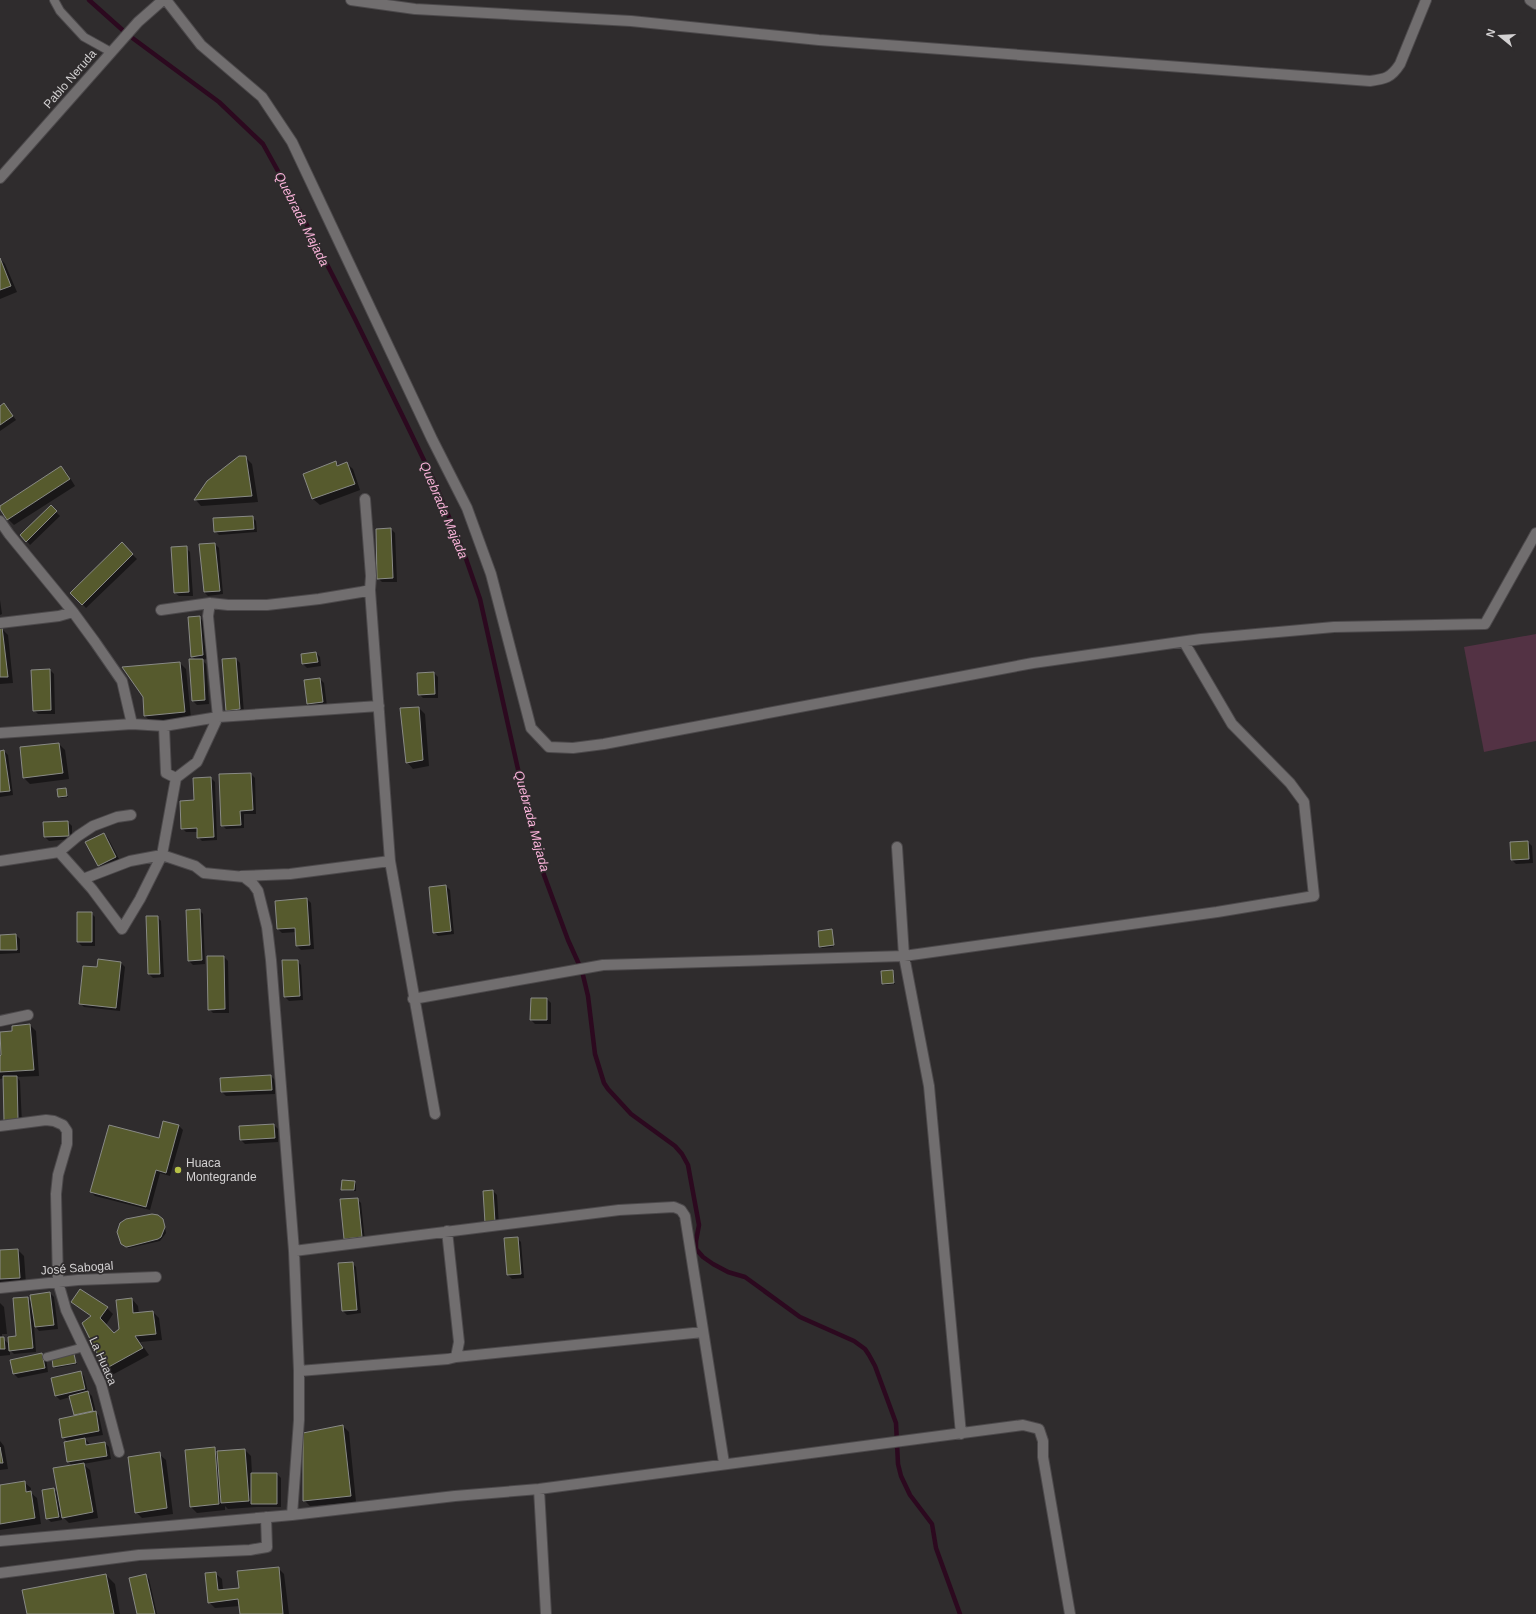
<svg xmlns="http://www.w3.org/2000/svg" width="1536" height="1614" font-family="Helvetica,sans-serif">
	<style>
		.green { fill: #533244 }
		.shadow { fill: #0007 }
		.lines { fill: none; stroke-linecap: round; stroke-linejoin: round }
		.stream { stroke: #2c091f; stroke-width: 4.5 }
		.building { fill: #565a2d; stroke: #898a86 }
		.service-casing { stroke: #4c494b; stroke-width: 10 }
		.minor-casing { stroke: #4c494b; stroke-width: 12 }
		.service { stroke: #716e6f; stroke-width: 8 }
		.minor { stroke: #716e6f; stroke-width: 10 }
		.poi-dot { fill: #b7c147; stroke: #2f2c2d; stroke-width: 1.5 }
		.labels { text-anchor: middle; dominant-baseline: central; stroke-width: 3.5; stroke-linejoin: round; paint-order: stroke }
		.street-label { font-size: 12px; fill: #d3d1d2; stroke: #2f2c2d }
		.poi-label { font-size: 12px; fill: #d3d1d2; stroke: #2f2c2d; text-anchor: start }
		.water-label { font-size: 13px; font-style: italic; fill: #f9b2d9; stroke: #2f2c2d }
	</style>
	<rect width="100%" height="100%" fill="#2f2c2d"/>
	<path class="green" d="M1536,634V741L1484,752L1464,647Z"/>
	<path class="shadow" d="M0,258L5,264L17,292L0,299Z
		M4,404L16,420L0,431V407Z
		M245,457L252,464L258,502L201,506L196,500Z
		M336,462L339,466L346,463L353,469L360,490L320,505L313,499L304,474Z
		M61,467L67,473L75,486L14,525L8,519L0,507Z
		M51,507L60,516L30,545L22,535Z
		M252,517L256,521L257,532L219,535L215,531Z
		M391,529L395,533L397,582H382L378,578Z
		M122,544L137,559L86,608L72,593Z
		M215,544L219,548L223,594L208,596L204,592Z
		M186,548L190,552L193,596H179L175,593Z
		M0,600L2,614L0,615Z
		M199,617L203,621L207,659L202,660L206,664L209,704L197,705L193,701L196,660L192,656Z
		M0,629H2L8,635L13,683L0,684Z
		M316,653L320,657L321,666L307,668L303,664L302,655Z
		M236,659L240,663L244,713L231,714L227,710Z
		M180,663L186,669L191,718L151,722L145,716L144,696Z
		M50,670L54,674L55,714H38L34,710Z
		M434,673L438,677V698H423L419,694Z
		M320,679L324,683L327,706L312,708L308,704Z
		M419,708L425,714L429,766L413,769L407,762Z
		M59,744L65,750L69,779L30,784L24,778L21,748Z
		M4,751L8,755L13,795L0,797V752Z
		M251,774L255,778L256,814H244V828L226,829L222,825Z
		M211,778L215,782L217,840L202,841L198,837V832H186L182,828L195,801Z
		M66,789L68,797L61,798L59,797Z
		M68,822L72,826V839L49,841L45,837Z
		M104,834L108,838L120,861L103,870L99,866L87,843Z
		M1528,842L1532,846L1533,863L1516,864L1512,860Z
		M446,886L450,890L454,934L438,936L434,932Z
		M307,899L311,903L314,949L301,950L297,946V932L282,933L278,929Z
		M199,910L203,914L205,964L193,965L189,961Z
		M91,913L95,917V946H82L78,942Z
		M157,917L161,921L164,977L153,978L149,974Z
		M831,931L833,947L822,948L820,946Z
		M16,935L20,939V953L0,954V936Z
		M208,957H224L228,961L229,1013H213L209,1009Z
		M297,961L301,965L303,1000L289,1001L285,997Z
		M121,963L125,967L120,1011L84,1007L80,1003L98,968Z
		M892,971L894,973L895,984L885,985L883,984Z
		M532,999H547L551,1003V1024H535L531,1020Z
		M30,1025L36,1031L39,1076L17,1077L20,1081L22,1124H9L4,1078L0,1079V1057L2,1056L13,1032Z
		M271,1076L275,1080V1094L226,1096L222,1092L221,1079Z
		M274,1125L278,1129V1142L245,1144L241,1140Z
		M179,1126L183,1130L170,1176L160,1173L150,1210L95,1196L91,1192Z
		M355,1182L356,1184V1191H344L342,1189Z
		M493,1191L497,1195L499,1226H490Z
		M357,1199L361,1203L365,1241L349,1243L345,1239Z
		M157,1216L164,1222L166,1233L160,1241L129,1248L124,1245Z
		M517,1238L521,1242L524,1278L512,1279L508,1275Z
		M18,1250L24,1256L26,1284L0,1285V1251Z
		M352,1263L356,1267L361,1313L347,1315L343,1311Z
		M50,1293L54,1297L58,1329L39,1331L34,1325L36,1352L14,1354L10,1350V1355L0,1356V1303L4,1307L7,1334H2V1338L9,1344L17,1337L28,1298L32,1302Z
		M132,1299L138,1306L139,1314L153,1312L159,1318L162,1340L140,1342L149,1355L112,1375L106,1368L84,1324L91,1317L73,1302L107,1308L113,1314L106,1325L114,1334L120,1330Z
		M42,1354L46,1358L48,1372L18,1378L14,1374Z
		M74,1355L77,1364L56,1368L54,1366Z
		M80,1372L84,1376L88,1392L92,1396L96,1412L99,1416L103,1435L84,1438L89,1443V1446L105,1443L109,1447L111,1459L83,1464L90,1470L98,1518L69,1523L62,1516V1520L51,1522L47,1518L54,1489L59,1494L72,1466L68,1461V1442L63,1437L75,1416L70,1397L60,1400L56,1396Z
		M343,1426L349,1432L356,1502L310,1506L304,1500Z
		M0,1441L4,1446L8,1469L0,1470Z
		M215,1448L218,1452L245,1450L251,1456L252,1474H277L281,1478V1507H256L228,1509L225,1506V1510L197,1513L191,1507Z
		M159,1454L166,1460L173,1514L142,1518L136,1512Z
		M24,1482L31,1488V1493L37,1498L41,1524L0,1530V1486Z
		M278,1568L284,1574L289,1614H241L240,1606L215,1608L209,1602L215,1573L222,1579L223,1590L240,1589Z
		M106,1575L115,1584L120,1614H28Z
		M145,1575L149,1579L157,1614H138Z"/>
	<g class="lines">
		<path class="stream" d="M89,0L127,34L219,102L263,144L294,200L355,319L406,423L434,481L464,553L480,599L534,841L544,875L568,940L582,971L588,996L595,1054L604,1083L608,1089L631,1114L675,1146L682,1154L688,1165L699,1225L696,1241V1249L703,1257L713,1264L728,1272L745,1277L800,1317L854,1341L865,1349L869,1355L875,1366L896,1423L898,1464L901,1476L910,1495L932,1524L936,1548L960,1614"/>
	</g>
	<path class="building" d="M0,258L11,286L0,290Z
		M4,403L13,416L0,425V406Z
		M239,456H246L252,496L194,500L207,481Z
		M336,461L337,466L347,462L355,484L312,499L303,474Z
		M61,466L70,479L7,520L0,509V506Z
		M51,505L57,511L26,542L20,535Z
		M253,516L254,529L214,532L213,518Z
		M391,528L393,578L377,579L376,529Z
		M122,542L133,554L82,605L70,593Z
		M215,543L220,591L204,592L199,544Z
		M187,546L189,592L174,593L171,547Z
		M200,616L203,655L191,657L188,617Z
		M2,627L8,677H0V628Z
		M316,652L318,662L302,664L301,654Z
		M236,658L240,709L226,711L222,659Z
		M189,659H203L205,700L192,701Z
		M180,662L185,712L144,716L143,697L122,667Z
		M50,669L51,710L33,711L31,670Z
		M434,672L435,694L418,695L417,673Z
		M320,678L323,702L307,704L304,680Z
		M419,707L423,760L406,763L400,708Z
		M59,743L63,773L23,778L20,747Z
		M4,750L10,791L0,792V751Z
		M251,773L253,810L240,811L241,825L221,826L219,774Z
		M211,777L214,837L197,838V828L181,829L180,801L194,800L193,778Z
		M66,788L67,796L58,797L57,789Z
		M68,821L69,836L44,837L43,822Z
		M104,833L116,857L98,866L85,842Z
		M1528,841L1529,859L1511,860L1510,842Z
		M446,885L451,931L433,933L429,887Z
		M307,898L310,945L296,946L295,928L277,929L275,901Z
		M200,909L202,960L188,961L186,910Z
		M77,912H92V942H77Z
		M146,916H158L160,974H148Z
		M832,929L834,945L819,947L818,931Z
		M16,934L17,950H0V935Z
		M207,956H224L225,1009L208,1010Z
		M98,959L121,962L116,1008L79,1004L83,966L97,967Z
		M282,960H298L300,996L284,997Z
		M893,970L894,983L882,984L881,971Z
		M531,998H547V1020H530Z
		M30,1024L34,1070L0,1072V1056L1,1055L0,1032L12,1031V1026Z
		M271,1075L272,1090L221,1092L220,1078Z
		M3,1076H17L18,1120L4,1121Z
		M163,1121L179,1125L166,1173L156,1170L146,1207L90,1192L109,1125L159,1138Z
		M274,1124L275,1138L240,1140L239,1126Z
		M342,1180L355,1181L354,1190H341Z
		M493,1190L495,1222L485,1223L483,1191Z
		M358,1198L362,1237L344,1239L340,1199Z
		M152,1214L158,1215L163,1219L165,1227L161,1237L158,1239L131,1246L126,1247L121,1244L117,1232L120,1223L126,1219Z
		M518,1237L521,1274L507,1275L504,1238Z
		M18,1249L20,1278L0,1279V1250Z
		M353,1262L357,1310L342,1311L338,1263Z
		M80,1289L108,1307L100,1318L114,1333L119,1329L116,1300L132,1298L133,1313L153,1311L156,1334L135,1336L143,1348L105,1369L82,1323L91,1316L71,1302Z
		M50,1292L54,1325L35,1327L30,1295Z
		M28,1297L33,1348L9,1351L8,1337L16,1336L13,1298Z
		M0,1337H4L5,1349H0Z
		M42,1353L45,1368L13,1374L10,1360Z
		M74,1354L76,1363L53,1367L52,1358Z
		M81,1371L85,1389L55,1396L51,1378Z
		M88,1391L93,1411L74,1415L69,1396Z
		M96,1411L99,1431L62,1438L59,1419Z
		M343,1425L351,1496L303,1501V1433Z
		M85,1438L86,1445L105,1442L107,1456L67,1462L64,1442Z
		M0,1447L3,1463H0Z
		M215,1447L219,1504L190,1507L185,1450Z
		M245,1449L249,1501L221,1503L217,1451Z
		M160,1452L167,1508L135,1513L128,1457Z
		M84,1463L93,1512L62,1518L53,1468Z
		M251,1473H277V1504H251Z
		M25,1481L26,1492L31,1491L35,1518L0,1524V1485Z
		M54,1488L59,1517L46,1519L42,1490Z
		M279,1567L283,1614H240L238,1599L208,1603L205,1573L216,1572L218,1590L239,1588L237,1571Z
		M106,1574L114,1614H27L22,1590Z
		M146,1574L155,1614H137L129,1578Z"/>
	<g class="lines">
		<defs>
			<path id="service" d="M54,0L60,11L84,37L111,52
				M47,1357L84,1347"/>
			<path id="minor" d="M166,0L201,45L262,97L292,142L432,439L467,508L491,574L531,728L549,747L573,748L604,744L1033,663L1201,639L1334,627L1485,624L1536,533
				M351,0L415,9L631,21L819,40L1370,81C1385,79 1391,78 1400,64L1426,0
				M1530,0L1536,4
				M0,178L138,22L163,0
				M0,521L9,534L73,612L95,642L122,681L132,724
				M161,610L210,603L228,605H267L319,599L361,592L370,590L371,576L365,499
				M0,623L59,616L73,612
				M164,726L218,717L379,706
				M0,733L132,724L164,726L166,773L176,778L162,855L140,899L122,929L92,889L59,852
				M176,778L197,762L218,717L208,616L210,603
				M897,847L904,956L929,1086L961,1434
				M0,861L59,852L78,836L93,826L117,817L131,815
				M390,861L435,1114
				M242,876L290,874L390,861L370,590
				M83,879L130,861L162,855L195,866L204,873L244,877L253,884L258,891L267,927L271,960L294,1251L299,1371V1420L292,1515
				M413,999L603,965L904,956L1217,912L1314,896L1304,802L1290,783L1232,724L1184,642
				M0,1021L28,1015
				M0,1126L46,1120L54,1121L63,1125L67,1131V1144L58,1175L56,1194L58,1282L66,1310L101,1384L119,1452
				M294,1251L619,1210L674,1207L681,1210L685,1216L724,1463
				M0,1288L78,1280L156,1277
				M456,1357L703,1332
				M299,1371L448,1359L456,1357L459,1342L447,1231
				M539,1489L546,1614
				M0,1541L292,1515L455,1496L539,1489L1023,1425L1039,1429L1043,1441V1457L1070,1614
				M0,1573L139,1555L250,1550L267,1547L266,1517"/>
		</defs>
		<use href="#service" class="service-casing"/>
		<use href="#minor" class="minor-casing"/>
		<use href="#service" class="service"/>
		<use href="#minor" class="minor"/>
	</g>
	<circle class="poi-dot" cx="178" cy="1170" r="4"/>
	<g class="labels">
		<g class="street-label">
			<text transform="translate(70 79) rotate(-49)">Pablo Neruda</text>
			<text transform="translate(77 1268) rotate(-4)">José Sabogal</text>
			<text transform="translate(103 1361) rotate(66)">La Huaca</text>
		</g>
		<g class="poi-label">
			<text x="186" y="1163">Huaca<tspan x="186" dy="14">Montegrande</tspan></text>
		</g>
		<g class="water-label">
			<text transform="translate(302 219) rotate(63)">Quebrada Majada</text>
			<text transform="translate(444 510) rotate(67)">Quebrada Majada</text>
			<text transform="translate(532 821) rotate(75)">Quebrada Majada</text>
		</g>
	</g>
	<g transform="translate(1500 36) rotate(288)" stroke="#2f2c2d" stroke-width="3" paint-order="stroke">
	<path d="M0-3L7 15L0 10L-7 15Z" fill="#d3d1d2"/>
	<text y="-6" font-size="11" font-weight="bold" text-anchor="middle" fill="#d3d1d2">N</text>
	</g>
</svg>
